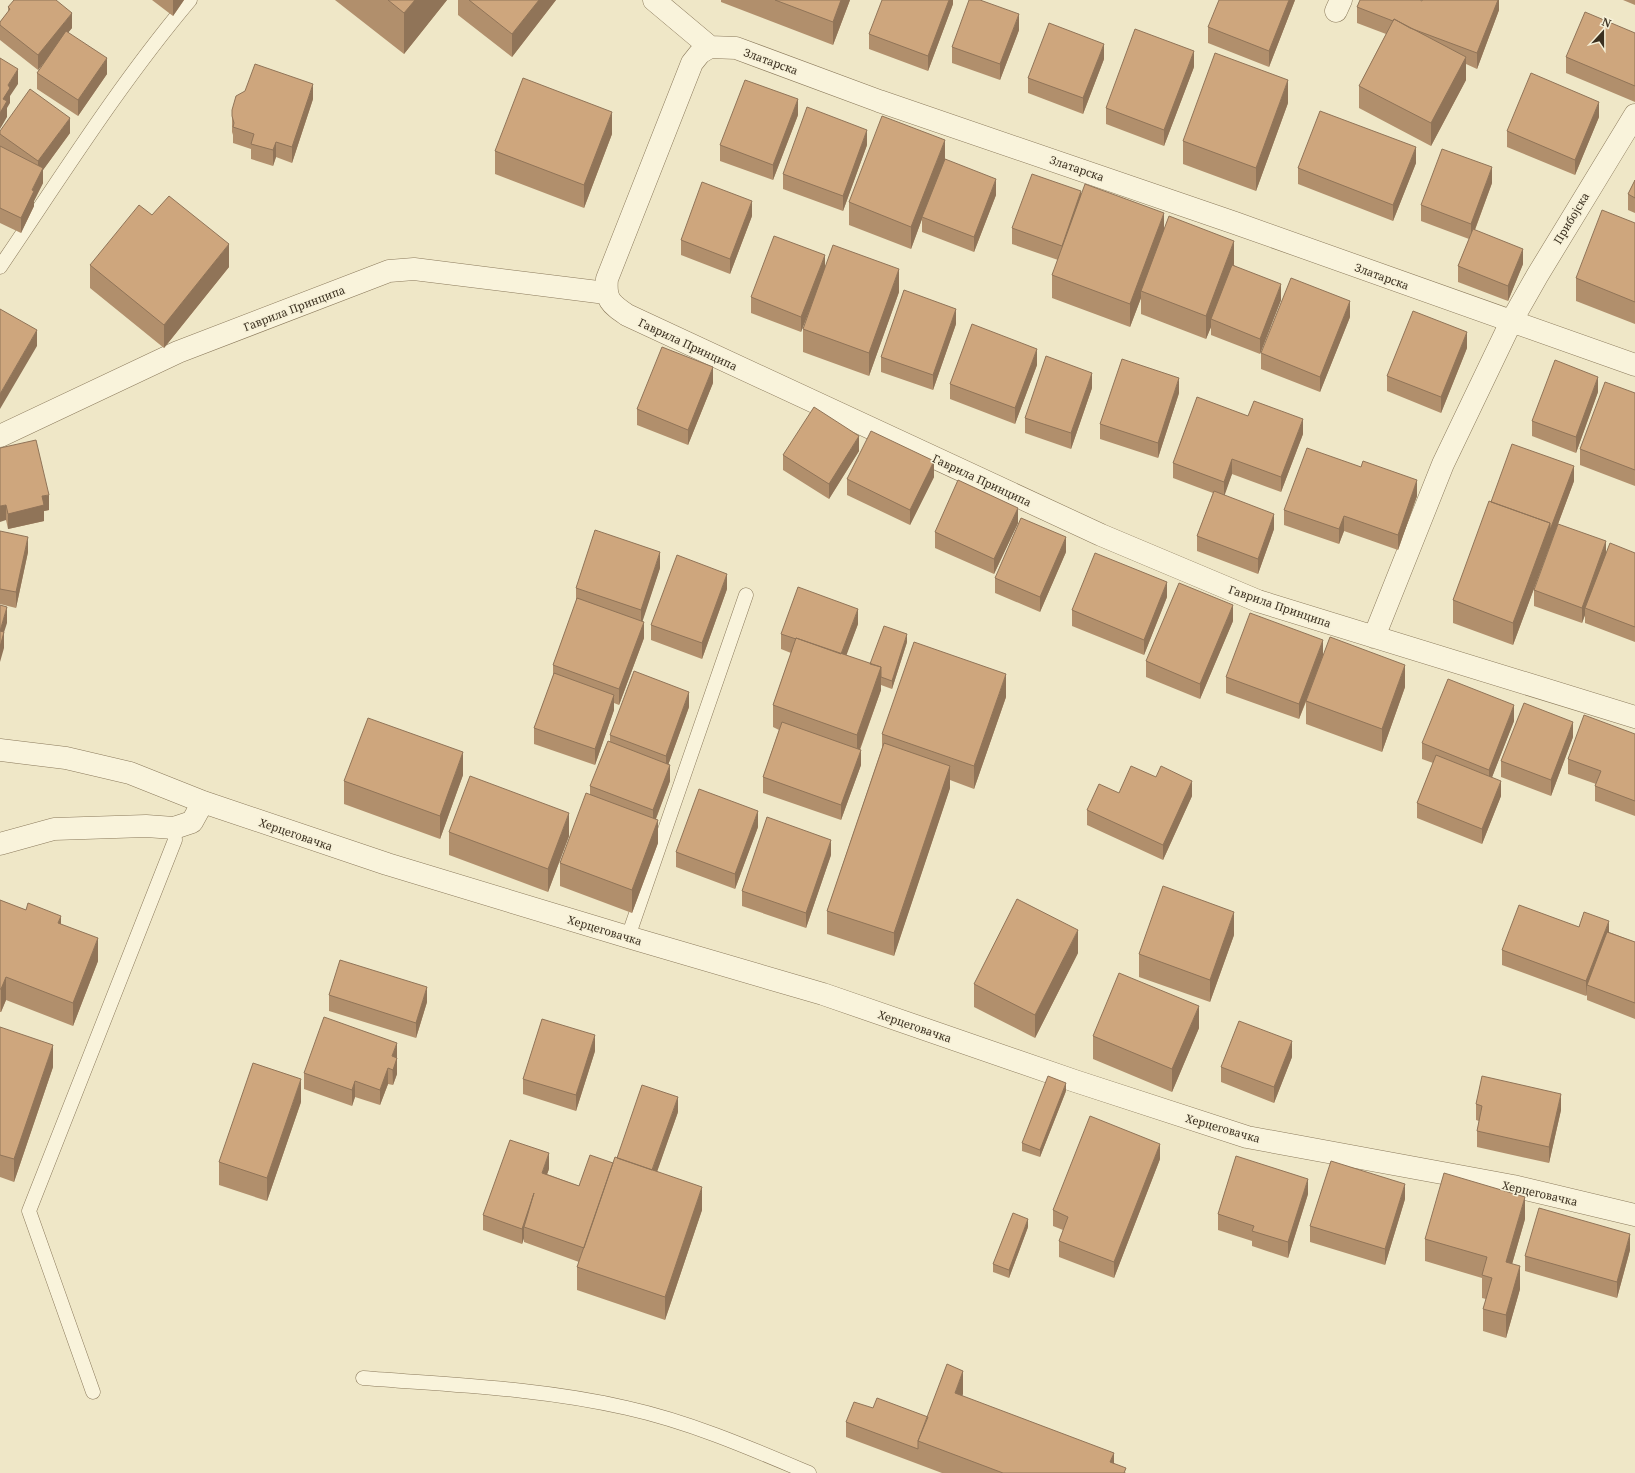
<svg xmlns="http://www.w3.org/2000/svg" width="1635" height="1473" font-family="'Noto Serif',serif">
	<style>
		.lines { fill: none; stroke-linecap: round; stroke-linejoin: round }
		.lane-casing { stroke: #8b7a5c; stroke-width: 15 }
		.street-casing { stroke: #8b7a5c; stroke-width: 23 }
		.lane { stroke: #f9f3db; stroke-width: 14 }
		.street { stroke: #f9f3db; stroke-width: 22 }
		.wall { fill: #b18f6c }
		.shaded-wall { fill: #907458 }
		.building { fill: #cea67d; stroke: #907458 }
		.labels { text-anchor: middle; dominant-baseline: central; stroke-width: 3; stroke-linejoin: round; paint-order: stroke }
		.street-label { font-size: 11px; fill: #3b3020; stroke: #f6f0d7 }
	</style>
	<rect width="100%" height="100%" fill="#efe7c7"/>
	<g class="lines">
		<defs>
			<path id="lane" d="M0,267C61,177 120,83 190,0
				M628,937L746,595
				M363,1378C451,1385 541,1388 627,1408C690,1422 750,1448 809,1473
				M93,1392L29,1211L175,840L174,828"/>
			<path id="street" d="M654,0L710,47L736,48L879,101L1235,223L1635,365
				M1336,11L1341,0
				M710,47L700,53L692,63L607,279C605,300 611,304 627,315L1101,535L1258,601L1635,717
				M0,436L178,352L389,271L414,269L606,293
				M1374,637L1443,464L1511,322L1537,276L1635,115
				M0,750L66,758L130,773L203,802L387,864L628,937L823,994L1075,1081L1247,1137L1513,1186L1635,1215
				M0,844L54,829L146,826L174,828L192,822L203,802"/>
		</defs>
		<use href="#lane" class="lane-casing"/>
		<use href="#street" class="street-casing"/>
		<use href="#lane" class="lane"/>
		<use href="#street" class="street"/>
	</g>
	<path class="wall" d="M152,0H184L173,16Z
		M335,0H447L404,54Z
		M458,0H556L512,57L458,15Z
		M721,0H850L833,45L721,2Z
		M953,0V4L928,71L869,49V34Z
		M1295,0L1269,67L1208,43V27Z
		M1499,0V10L1477,69L1466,64V80L1431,146L1359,108V86L1386,34L1357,23V7L1422,1Z
		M1623,0H1635V5Z
		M8,7L72,28L68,32L107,74L78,116L37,89V73L46,60L38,70L0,40V22L8,12Z
		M1019,30L1000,80L952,63V47Z
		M1635,33V102L1566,73V57Z
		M1104,59L1083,114L1028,93V78Z
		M1194,67L1164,146L1106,124V108Z
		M313,99L292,163L276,157L273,166L251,159V149L233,143V135L232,132V116Z
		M1288,103L1256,191L1183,164V141Z
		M798,115L773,180L720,161V145Z
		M1599,117L1575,175L1507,147V131Z
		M0,131L70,133L43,170V183L34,201V206L21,233L0,223Z
		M612,134L584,208L495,174V151Z
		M867,145L843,211L783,189V174Z
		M945,160L996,195L974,252L922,232V219L911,249L849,225V202Z
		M1416,163L1393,221L1298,184V168Z
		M1635,180V213L1628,210V194Z
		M1492,183L1475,230L1523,264L1508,301L1458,282V266L1469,239L1421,221V205Z
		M1081,195L1164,230L1234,264V265L1281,300L1260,354L1211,335V327L1206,339L1141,314V298L1130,327L1052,298V275L1058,260L1012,244V228Z
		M152,215L229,267L164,348L90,288V265Z
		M752,216L730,274L681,255V240Z
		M1635,223V324L1576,301V278Z
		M825,269L899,292L869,376L803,352V329L812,304L801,332L751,313V297Z
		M1350,317L1320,392L1261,369V353Z
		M956,324L933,390L881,372V357Z
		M1467,348L1441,413L1387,391V376Z
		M1037,365L1015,424L950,399V384Z
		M713,383L688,445L637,425V409Z
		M1092,388L1071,449L1025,433V418Z
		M1598,392L1576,453L1532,436V421Z
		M1179,393L1158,458L1100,439V424Z
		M1635,393V486L1580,465V449Z
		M1248,416L1303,434L1281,492L1232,474L1224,495L1274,529L1258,574L1197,551V536L1213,493L1173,478V463Z
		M0,448L49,510L44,511V521L8,529L6,520Z
		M859,451L829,499L783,470V455Z
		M934,477L910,525L847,495V479Z
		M1574,481L1513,645L1453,623V600L1491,502Z
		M1417,496L1398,550L1344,531L1339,544L1284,525V510Z
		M1018,523L994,574L935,548V532Z
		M0,531L28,552L16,608L0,604Z
		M1066,552L1040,612L995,593V578Z
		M1635,553V642L1585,623V615L1582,623L1534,606V590L1606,554Z
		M660,568L642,621L644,638L619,705L614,703V710L595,765L534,744V728L553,676V665L576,603V588Z
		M727,589L702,659L651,640V625Z
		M1167,597L1144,655L1072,626V610Z
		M1233,621L1200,699L1146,677V661Z
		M858,624L846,655L870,664L907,642L892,689L881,685V690L860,750L861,765L841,820L763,793V777L779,730L773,727V705L791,653L781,649V634Z
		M1323,655L1405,687L1382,752L1306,724V702L1299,719L1226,693V677Z
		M1006,697L974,789L950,780V788L894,956L827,934V911L882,748V734Z
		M689,707L668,765L670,781L656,819L658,843L632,913L560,886V863L590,794V786L610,742V735Z
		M1514,721L1492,777L1501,796L1482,844L1417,818V803L1433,763L1422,759V743Z
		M1635,734V816L1595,801V786L1596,784L1568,774V759Z
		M1573,737L1551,796L1501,777V761Z
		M463,775L440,839L344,804V781Z
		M1119,793L1192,796L1163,860L1087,825V810Z
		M758,827L735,889L676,867V852Z
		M449,832L569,836L548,892L449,855Z
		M831,855L806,928L742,906V891Z
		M0,900L61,924L98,961L73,1026L6,1000L1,1012H0Z
		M1579,927L1609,932L1635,942V1019L1587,1000V995L1586,996L1502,965V950Z
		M1234,935L1210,1002L1139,977V954Z
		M1078,953L1035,1038L974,1007V984Z
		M329,995L427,1002L416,1038L329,1011Z
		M0,1027L53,1067L14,1182L0,1177Z
		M1199,1028L1172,1092L1093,1059V1036Z
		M595,1051L576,1111L523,1094V1079Z
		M1292,1057L1274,1103L1221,1082V1067Z
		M397,1058V1074L393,1085L388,1084L380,1105L355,1097L352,1106L304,1089V1073Z
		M1066,1091L1040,1157L1022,1151V1143Z
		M301,1102L267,1201L219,1185V1162Z
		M1476,1104L1561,1110L1549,1163L1477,1147V1131L1479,1121L1476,1120Z
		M678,1112L657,1171L702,1210L665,1320L577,1290V1267L579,1262L524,1242V1238L522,1244L483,1230V1215L549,1169L547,1174L579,1186L613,1163L617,1158Z
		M1160,1159L1114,1278L1059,1257V1241L1063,1230L1053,1226V1210Z
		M1308,1194L1288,1258L1252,1246V1241L1218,1230V1214Z
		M1405,1199L1385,1265L1310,1242V1226Z
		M1525,1219L1512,1264L1520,1289L1506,1338L1483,1331V1309L1486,1299L1482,1298V1278L1425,1261V1239Z
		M1028,1227L1009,1278L993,1272V1264Z
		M1630,1250L1617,1298L1525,1271V1256Z
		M963,1394L962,1396L1114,1463L1126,1473H942L846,1437V1422L873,1408L928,1417Z"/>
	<path class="shaded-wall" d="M173,0H184L173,16Z
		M415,0H447L404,54V13Z
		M539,0H556L512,57V34Z
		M841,0H850L833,45V22Z
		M949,0H953V4L928,71V56Z
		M1289,0H1295L1269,67V51Z
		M1498,0H1499V10L1477,69V53Z
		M72,13V28L38,70V55Z
		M1019,14V30L1000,80V64Z
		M1104,44V59L1083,114V98Z
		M1194,51V67L1164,146V130Z
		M1466,57V80L1431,146V123Z
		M107,58V74L78,116V100Z
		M18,69V84L10,96V103L7,108V117L0,129V113L3,99L8,85Z
		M1288,80V103L1256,191V168Z
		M313,84V99L292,163V147Z
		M798,99V115L773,180V165Z
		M1599,102V117L1575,175V160Z
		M612,112V134L584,208V185Z
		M70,118V133L43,170V183L34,201V206L21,233V218L38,177V161Z
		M867,130V145L843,211V196Z
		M945,140V162L922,217V219L911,249V227Z
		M276,142V157L273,166V150Z
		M1416,147V163L1393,221V205Z
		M1492,167V183L1471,240V224Z
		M996,179V195L974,252V237Z
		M1081,191V207L1062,261V246Z
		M752,201V216L730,274V259Z
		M1164,213V236L1141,291V298L1130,327V304Z
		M1234,241V264L1213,320L1211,319V327L1206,339V316Z
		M229,244V267L164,348V325Z
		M1523,249V264L1508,301V286Z
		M825,255V270L801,332V317Z
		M899,269V292L869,376V353Z
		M1281,284V300L1260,354V339Z
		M1350,301V317L1320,392V377Z
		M956,309V324L933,390V375Z
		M37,330V346L0,409V394Z
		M1467,332V348L1441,413V397Z
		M1037,349V365L1015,424V408Z
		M713,367V383L688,445V430Z
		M1092,373V388L1071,449V433Z
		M1598,377V392L1576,453V437Z
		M1179,378V393L1158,458V443Z
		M1303,419V434L1281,492V477Z
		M859,436V451L829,499V484Z
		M1232,459V474L1224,497V482Z
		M934,461V477L910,525V510Z
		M1574,466V481L1513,645V623L1550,523Z
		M1417,480V496L1398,550V535Z
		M49,495V510L44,511V521L8,529V514L42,496Z
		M6,505V520L0,522V506Z
		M1018,508V523L994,574V559Z
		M1274,514V529L1258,574V559Z
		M1344,516V531L1339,544V529Z
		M28,537V552L16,608V592Z
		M1066,537V552L1040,612V597Z
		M1606,541V557L1585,608V615L1582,623V608Z
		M660,552V568L641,626V610Z
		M727,574V589L702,659V643Z
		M1167,582V597L1144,655V640Z
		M1233,605V621L1200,699V684Z
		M7,607V623L0,645L4,632V648L0,662V631Z
		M858,609V624L841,670V655Z
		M644,622V638L619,705V689Z
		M907,634V642L892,689V681Z
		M1323,640V655L1299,719V704Z
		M1405,665V687L1382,752V729Z
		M881,667V690L857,757V735Z
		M1006,674V697L974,789V766Z
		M689,692V707L666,771V756Z
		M614,695V710L595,765V749Z
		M1514,705V721L1489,785V770Z
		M1573,722V737L1551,796V780Z
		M861,750V765L841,820V805Z
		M463,752V775L440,839V816Z
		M670,765V781L653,826V810Z
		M950,766V788L894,956V933Z
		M1192,781V796L1163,860V845Z
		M1501,781V796L1482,844V829Z
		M758,811V827L735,889V874Z
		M569,813V836L548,892V869Z
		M658,820V843L632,913V890Z
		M831,840V855L806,928V913Z
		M1234,912V935L1210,1002V980Z
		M61,916V939L58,923Z
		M1609,921V937L1587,985L1586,996V981Z
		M1078,930V953L1035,1038V1015Z
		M98,938V961L73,1026V1003Z
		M6,977V1000L1,1012V989Z
		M427,987V1002L416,1038V1023Z
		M1199,1006V1028L1172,1092V1069Z
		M595,1035V1051L576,1111V1095Z
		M1292,1041V1057L1274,1103V1087Z
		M397,1043V1074L393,1085L392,1056Z
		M53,1045V1067L14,1182V1159Z
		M388,1068V1084L380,1105V1090Z
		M301,1079V1102L267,1201V1178Z
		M355,1081V1097L352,1106V1090Z
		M1066,1083V1091L1040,1157V1150Z
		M1561,1094V1110L1549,1163V1147Z
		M678,1097V1112L650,1192V1177Z
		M1160,1144V1159L1114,1278V1262Z
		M549,1153V1169L542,1188V1173Z
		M1308,1179V1194L1288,1258V1242Z
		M1405,1184V1199L1385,1265V1249Z
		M702,1187V1210L665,1320V1297Z
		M534,1193L524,1227V1238L522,1244V1229Z
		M1525,1197V1219L1506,1285V1262Z
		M1028,1219V1227L1009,1278V1270Z
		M1630,1234V1250L1617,1298V1282Z
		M1520,1266V1289L1506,1338V1315Z
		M963,1371V1394L955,1415V1393Z
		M1114,1453V1473L1110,1462Z"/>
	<path class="building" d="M14,0H56L72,13L38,55L0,25V22L10,9L8,7Z
		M388,0H415L404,13Z
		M469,0H539L512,34Z
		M775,0H841L833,22Z
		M882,0H949L928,56L869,34Z
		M969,0H980L1019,14L1000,64L952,47Z
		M1219,0H1289L1269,51L1208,27Z
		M1360,0H1420L1422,1V0H1498L1477,53L1410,28L1394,19L1393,21L1357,7Z
		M1585,12L1635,33V86L1566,57Z
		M1394,19L1466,57L1431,123L1359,86Z
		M1049,23L1104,44L1083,98L1028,78Z
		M1135,29L1194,51L1164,130L1106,108Z
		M66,31L107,58L78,100L37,73Z
		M1215,53L1288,80L1256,168L1183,141Z
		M0,58L18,69L8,85L10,88L3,99L7,101L0,113Z
		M255,64L313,84L292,147L276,142L273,150L251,144L254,134L233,127L234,123L232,116V110L236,96L245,91Z
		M1531,73L1599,102L1575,160L1507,131Z
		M523,78L612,112L584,185L495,151Z
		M745,80L798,99L773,165L720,145Z
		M30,89L70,118L38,161L0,134V131Z
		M807,107L867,130L843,196L783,174Z
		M1320,111L1416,147L1393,205L1298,168Z
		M882,116L945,140L911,227L849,202Z
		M0,146L43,168L32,190L34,191L21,218L0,208Z
		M1442,149L1492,167L1471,224L1421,205Z
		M945,159L996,179L974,237L922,217Z
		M1032,174L1081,191L1062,246L1012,228Z
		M1635,180V198L1628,194Z
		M702,182L752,201L730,259L681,240Z
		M1085,184L1164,213L1130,304L1052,275Z
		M169,196L229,244L164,325L90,265L139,205L152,215Z
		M1602,210L1635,223V302L1576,278Z
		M1169,216L1234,241L1206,316L1141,291Z
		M1473,229L1523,249L1508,286L1458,266Z
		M774,236L825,255L801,317L751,297Z
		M833,245L899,269L869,353L803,329Z
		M1232,265L1281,284L1260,339L1211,319Z
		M1291,278L1350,301L1320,377L1261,353Z
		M904,290L956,309L933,375L881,357Z
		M0,309L37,330L0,394Z
		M1413,311L1467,332L1441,397L1387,376Z
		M972,324L1037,349L1015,408L950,384Z
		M662,347L713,367L688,430L637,409Z
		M1046,356L1092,373L1071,433L1025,418Z
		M1122,359L1179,378L1158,443L1100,424Z
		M1555,360L1598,377L1576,437L1532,421Z
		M1605,382L1635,393V470L1580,449Z
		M1197,397L1248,416L1254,401L1303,419L1281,477L1232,459L1224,482L1173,463Z
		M814,407L859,436L829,484L783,455Z
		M871,431L934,461L910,510L847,479Z
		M36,440L49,495L42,496L44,505L8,514L6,505L0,506V448Z
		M1512,444L1574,466L1550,530V523L1491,502Z
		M1307,448L1361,467L1363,461L1417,480L1398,535L1344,516L1339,529L1284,510Z
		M958,480L1018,508L994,559L935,532Z
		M1214,491L1274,514L1258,559L1197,536Z
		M1489,501L1550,523L1513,623L1453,600Z
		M1021,518L1066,537L1040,597L995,578Z
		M1558,524L1606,541L1582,608L1534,590Z
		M595,530L660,552L641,610L576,588Z
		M0,531L28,537L16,592L0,589Z
		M1610,543L1635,553V627L1585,608Z
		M1095,553L1167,582L1144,640L1072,610Z
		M677,555L727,574L702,643L651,625Z
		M1179,583L1233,605L1200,684L1146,661Z
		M798,587L858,609L841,654L796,638V639L781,634Z
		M577,598L644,622L619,689L553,665Z
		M0,605L7,607L0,631Z
		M1250,613L1323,640L1299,704L1226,677Z
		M884,626L907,634L892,681L881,677V667L870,664Z
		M0,631L4,632L0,647Z
		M1330,637L1405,665L1382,729L1306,701Z
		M796,638L881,667L857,735L773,705Z
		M914,642L1006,674L974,766L882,734Z
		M634,671L689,692L666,756L610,735Z
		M554,673L614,695L595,749L534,728Z
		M1448,679L1514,705L1489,770L1422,743Z
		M1524,703L1573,722L1551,780L1501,761Z
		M1584,715L1635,734V801L1595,786L1601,771L1568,759Z
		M368,718L463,752L440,816L344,781Z
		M782,722L861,750L841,805L763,777Z
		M608,741L670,765L653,810L590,786Z
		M884,743L950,766L894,933L827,911Z
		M1436,755L1501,781L1482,829L1417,803Z
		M1131,766L1156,777L1161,766L1192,781L1163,845L1087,810L1099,784L1119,793Z
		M470,776L569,813L548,869L449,832Z
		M699,789L758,811L735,874L676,852Z
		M586,793L658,820L632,890L560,863Z
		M767,817L831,840L806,913L742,891Z
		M1163,886L1234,912L1210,980L1139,954Z
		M1017,899L1078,930L1035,1015L974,984Z
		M0,900L26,910L28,903L61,916L58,923L98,938L73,1003L6,977L1,989H0Z
		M1519,905L1579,927L1584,912L1609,921L1586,981L1502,950Z
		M1607,932L1635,942V1003L1587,985Z
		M340,960L427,987L416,1023L329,995Z
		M1119,973L1199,1006L1172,1069L1093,1036Z
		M324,1017L397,1043L392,1056L397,1058L393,1070L388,1068L380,1090L355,1081L352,1090L304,1073Z
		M542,1019L595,1035L576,1095L523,1079Z
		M1239,1021L1292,1041L1274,1087L1221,1067Z
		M0,1027L53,1045L14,1159L0,1155Z
		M253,1063L301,1079L267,1178L219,1162Z
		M1048,1076L1066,1083L1040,1150L1022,1143Z
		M1482,1076L1561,1094L1549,1147L1477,1131L1482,1106L1476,1104Z
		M642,1085L678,1097L652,1170L617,1158Z
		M1090,1116L1160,1144L1114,1262L1059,1241L1068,1217L1053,1210Z
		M510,1140L549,1153L542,1173L579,1186L590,1155L613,1163L584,1248L524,1227L534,1193L522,1229L483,1215Z
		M1236,1156L1308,1179L1288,1242L1252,1231L1254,1226L1218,1214Z
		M615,1157L702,1187L665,1297L577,1267Z
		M1331,1161L1405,1184L1385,1249L1310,1226Z
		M1444,1173L1525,1197L1506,1262L1520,1266L1506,1315L1483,1309L1492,1278L1482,1275L1487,1257L1425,1239Z
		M1539,1208L1630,1234L1617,1282L1525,1256Z
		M1013,1213L1028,1219L1009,1270L993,1264Z
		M947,1364L963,1371L955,1393L1114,1453L1110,1462L1126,1468L1124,1473H1003L918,1441Z
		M877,1398L928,1417L918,1441V1449L846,1422L854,1402L873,1408Z"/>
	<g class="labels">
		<g class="street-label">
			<text transform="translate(771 61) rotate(20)">Златарска</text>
			<text transform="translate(1077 168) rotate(19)">Златарска</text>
			<text transform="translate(1571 218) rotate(-59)">Прибојска</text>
			<text transform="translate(1382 276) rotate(20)">Златарска</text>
			<text transform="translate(294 308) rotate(-21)">Гаврила Принципа</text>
			<text transform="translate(688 344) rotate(25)">Гаврила Принципа</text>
			<text transform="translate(982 480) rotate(25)">Гаврила Принципа</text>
			<text transform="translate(1280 606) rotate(19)">Гаврила Принципа</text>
			<text transform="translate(296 834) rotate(19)">Херцеговачка</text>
			<text transform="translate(605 930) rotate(17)">Херцеговачка</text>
			<text transform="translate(915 1026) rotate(19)">Херцеговачка</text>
			<text transform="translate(1223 1128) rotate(16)">Херцеговачка</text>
			<text transform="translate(1540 1193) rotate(13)">Херцеговачка</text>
		</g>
	</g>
	<g transform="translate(1603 32) rotate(21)" stroke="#f6f0d7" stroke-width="3" paint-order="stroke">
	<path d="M0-3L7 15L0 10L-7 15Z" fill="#3b3020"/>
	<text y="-6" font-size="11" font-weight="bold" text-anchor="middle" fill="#3b3020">N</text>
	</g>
</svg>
